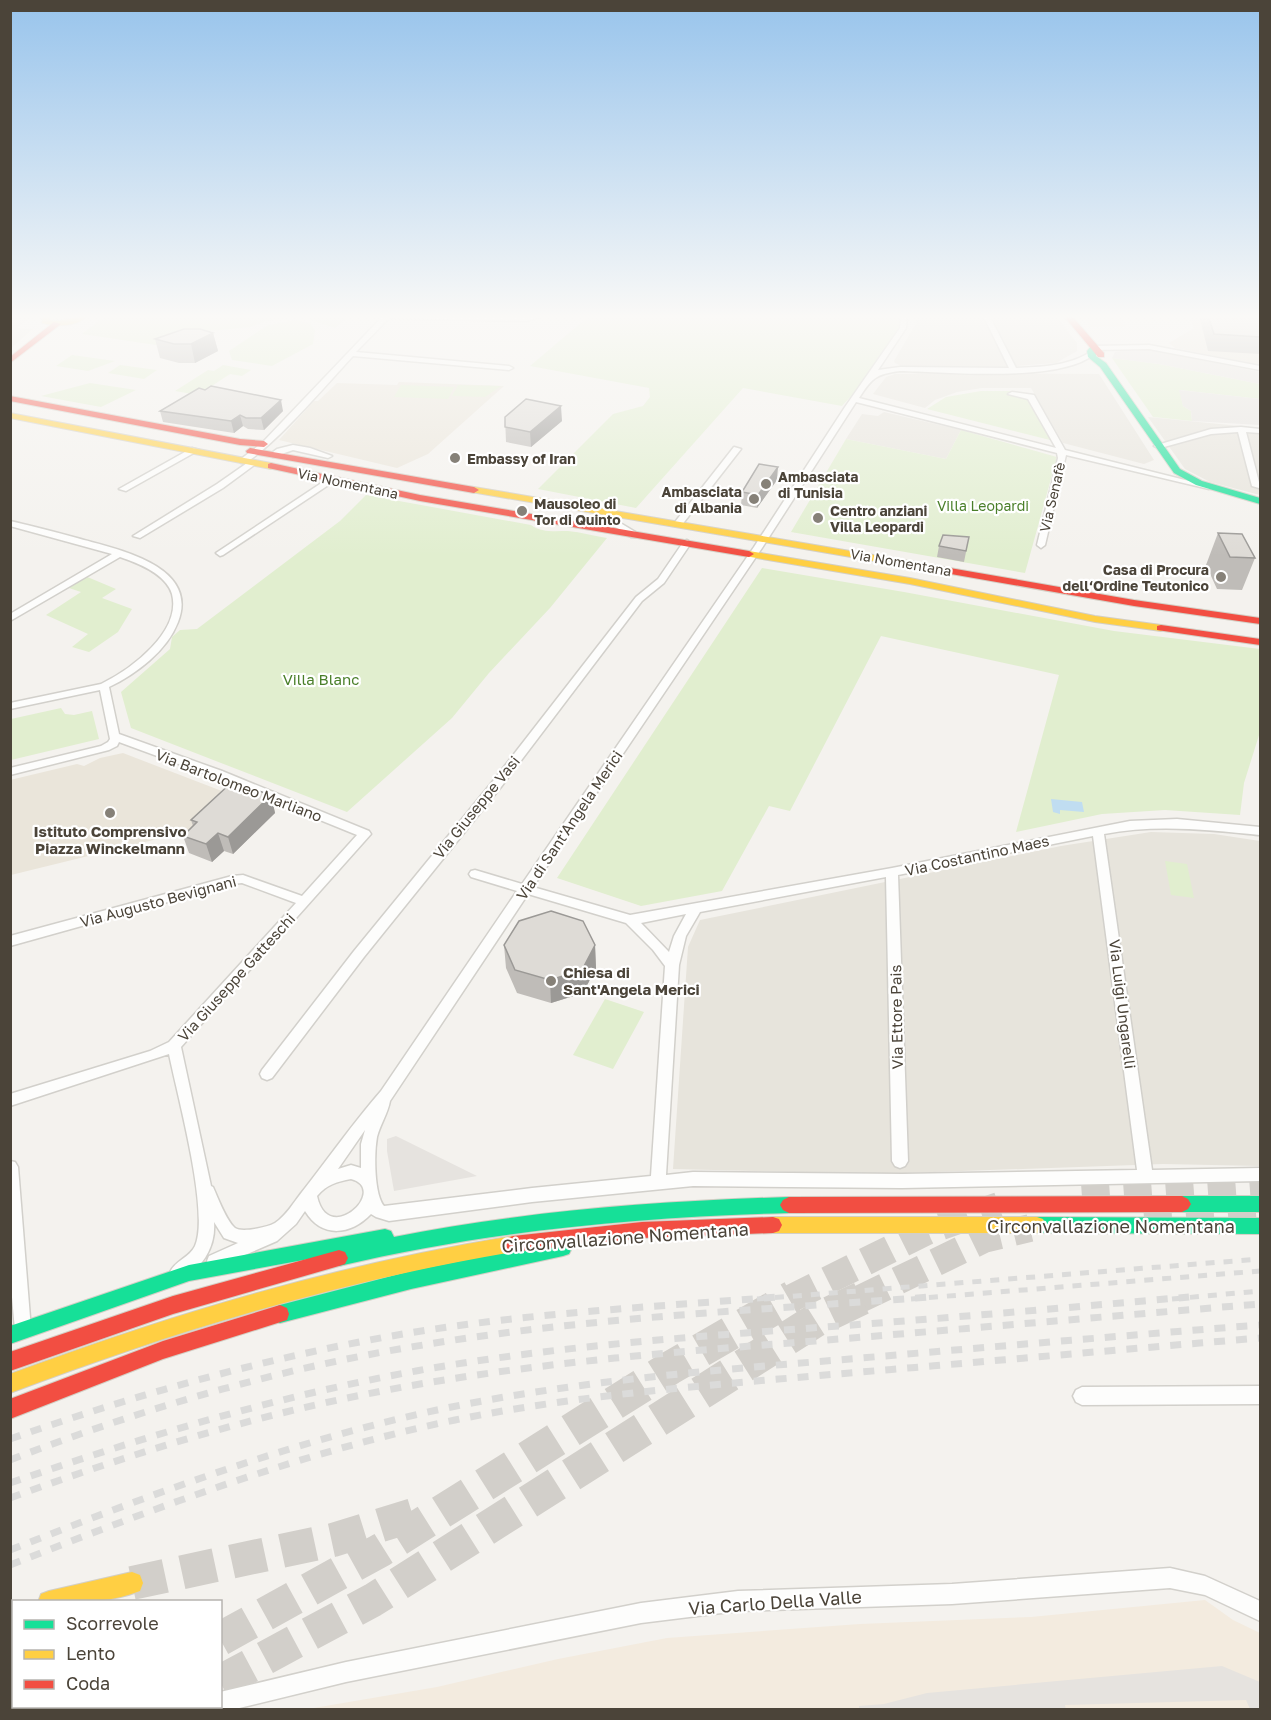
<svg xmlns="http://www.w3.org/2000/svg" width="1271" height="1720" font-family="'Golos Text',sans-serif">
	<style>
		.residential { fill: #e7e4dc }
		.commercial { fill: #f3ebdf }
		.education { fill: #eae5da }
		.green { fill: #e1eecf }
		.parking { fill: #e6e3df }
		.water { fill: #c0ddf1 }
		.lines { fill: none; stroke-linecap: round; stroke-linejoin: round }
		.highway-tunnel-far1 { stroke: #d2cfca; stroke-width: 28; stroke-dasharray: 28 14; stroke-linecap: butt }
		.highway-tunnel { stroke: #d2cfca; stroke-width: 34; stroke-dasharray: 34 17; stroke-linecap: butt }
		.street-casing { stroke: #d2d0cb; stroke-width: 3 }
		.fast-casing { stroke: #d3cfc5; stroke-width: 2 }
		.slow-casing { stroke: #d3cfc5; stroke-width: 2 }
		.jam-casing { stroke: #d3cfc5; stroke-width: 2 }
		.street { fill: #fdfdfc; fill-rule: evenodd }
		.fast { fill: #16e098; fill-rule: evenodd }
		.slow { fill: #ffcf43; fill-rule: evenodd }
		.jam { fill: #f24e42; fill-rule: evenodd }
		.rail-far1 { stroke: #dbdbda; stroke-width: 5; stroke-dasharray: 9 9; stroke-linecap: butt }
		.rail { stroke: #dbdbda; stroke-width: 7; stroke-dasharray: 11 11; stroke-linecap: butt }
		.wall { fill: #bfbcb8 }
		.shaded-wall { fill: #9b9996 }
		.building { fill: #dedbd6; stroke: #9b9996; stroke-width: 1.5 }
		.poi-dot { fill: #868178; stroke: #fff; stroke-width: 2 }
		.labels { text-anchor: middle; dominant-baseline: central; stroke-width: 4.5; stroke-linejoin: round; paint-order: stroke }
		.far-poi-label { font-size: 14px; font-weight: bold; fill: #4b4439; stroke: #fff; text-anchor: start }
		.far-street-label { font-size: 14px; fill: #4b4439; stroke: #fff }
		.far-park-label { font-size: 14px; fill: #4a7f2a; stroke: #fff }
		.park-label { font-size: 15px; fill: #4a7f2a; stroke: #fff }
		.street-label { font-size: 15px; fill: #4b4439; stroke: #fff }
		.poi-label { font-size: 15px; font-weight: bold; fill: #4b4439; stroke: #fff }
		.near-street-label { font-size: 18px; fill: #4b4439; stroke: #fff }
	</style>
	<rect width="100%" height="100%" fill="#f4f2ee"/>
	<path class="residential" d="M11,315H33L17,328L33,329L11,348Z
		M915,315H983L1007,367L901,366L895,363L894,361L918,320Z
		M991,315H1055L1077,343V351L1056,363L1016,366Z
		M955,373L1099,374L1154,460L1144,464L1063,443L1031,388H982L957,392L935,400L925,408L873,394L886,377L895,374Z
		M884,412L961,430L946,459L846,439L862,414L878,416Z
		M1148,417L1260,428V495L1210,482L1185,469Z
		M1151,832L1214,834L1260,841V1166L1163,1164L877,1174L673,1169L688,947L700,920L1061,846Z"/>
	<path class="commercial" d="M1080,315H1122L1116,316L1126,326L1091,327Z
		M1205,1600L1233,1620L1260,1633V1709L302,1710L437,1687L558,1659L667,1638L860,1624L1031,1617Z"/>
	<path class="education" d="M1188,315H1260V365L1175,348L1169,343L1194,328Z
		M399,382L504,386L428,454L397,468L279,440L314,401H318L337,383L397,385Z
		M123,753L227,793L190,831L11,875L10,780L77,764L84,766L100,758Z"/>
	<path class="green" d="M125,315H350L335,328L308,319L307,316L266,321L251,327L198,332L176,348L82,334L104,317Z
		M590,315H899L903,324L866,380L842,406L743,388L636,508L538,489L613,414L643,406L650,397L649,388L530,366Z
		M296,320L310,323L315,330L313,344L272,366L232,360L229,351L268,325Z
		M72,355L115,361L88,371L56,366Z
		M1112,358L1159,364L1260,384V399L1180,390L1183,406L1191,411L1192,421L1153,417Z
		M120,365L157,370L144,379L108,373Z
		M223,365L251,370L242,376L230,374L198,395L175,391L208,370L214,371Z
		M90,383L136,390L101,407L41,396Z
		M401,385L454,387L448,399L394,397Z
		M458,385L501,386L485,397L452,396Z
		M981,391H1012L1015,395L1027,398L1054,441L927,409L946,397Z
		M961,430L1057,457L1025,573L791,532L846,439L946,459Z
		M366,495L531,525C541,533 556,531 568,531C581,532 594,536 607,538L550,608L489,673L452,718L347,812L131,728L121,692L170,649L172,637L180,630L197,629L340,521Z
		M762,568L904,592L1114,631L1260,649V732L1244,783L1240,815L1165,810L1102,814L1016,832L1059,675L881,636L790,811L769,806L722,891L641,906L557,878Z
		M85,576L116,589L102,598L132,609L118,632L89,652L72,647L88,634L46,615L81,592L66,587Z
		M61,708L65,714L74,715L92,711L99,739L11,760V719Z
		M1165,861L1187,864L1194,898L1171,895Z
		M605,999L644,1012L613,1069L573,1055Z"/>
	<path class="parking" d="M1151,350L1260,372V384L1159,364L1112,358L1115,352L1121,351Z
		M1179,390L1260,399V425L1192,421L1191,411L1183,406Z
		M396,1136L477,1176L394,1191L387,1151V1139Z
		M1222,1666L1260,1682V1709H1250L1246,1700L1065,1705L1066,1710H859V1706L884,1704L927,1693Z"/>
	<path class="water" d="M1051,799L1082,802L1084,812L1060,810V814L1053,812Z"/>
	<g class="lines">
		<path class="highway-tunnel-far1" d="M1082,1197L1260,1184
			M1144,1218L1260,1209
			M790,1299L927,1231L999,1206
			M860,1299L984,1239L1030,1228"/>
		<path class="highway-tunnel" d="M132,1583L333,1540L423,1512
			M220,1639L381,1550L670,1368L793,1297
			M220,1682L373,1600L816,1320L864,1297
			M77,1710L83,1706
			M170,1710L175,1706"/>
		<defs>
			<path id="street" d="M384,315L527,317L547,315L527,321L389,318L356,352L509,366L513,368L509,370L353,356C336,374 259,464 241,463V459L262,443Z
				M901,315H907L906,328L878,370L900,367L1009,368L983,315H989L1016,368C1041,367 1067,366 1089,353L1094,354C1061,383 945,372 900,371C876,374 872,378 859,398L1056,448L1028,399L1008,394L1012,392L1034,395L1065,450L1213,487L1209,489L1066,455L1045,545L1041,548L1037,545L1058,458L1057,453L856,402L762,548L533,887L630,915L892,868L1130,821L1177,819L1260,827V835C1207,830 1157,824 1104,834L1152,1170L1260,1168V1181L902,1188L693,1186L532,1202L389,1221L376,1217L371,1214C351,1235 322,1239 305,1211L296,1224L277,1241L215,1268L209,1266L207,1261L209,1256L238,1243L224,1238L214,1222C216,1247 202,1270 178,1280L172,1277L170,1272C175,1261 190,1257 195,1246C210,1213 177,1094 169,1054L10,1106V1094L150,1051L169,1042L296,903L242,883L232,884L10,946V936L232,876L243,875L302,896L357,835L214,777L119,742L117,746L109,750L10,775V768L101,746L108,742L110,739L100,690L10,709V703L101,684C130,670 182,632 172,594C166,574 138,563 120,557L10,621V614L112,554L10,526V521C33,526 55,532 77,538C116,549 200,565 178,622C167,651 136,674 109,687L119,734L222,771L369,831L371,834L181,1047L211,1186L213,1187C218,1198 226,1220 235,1228C242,1233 268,1227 275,1223C286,1216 294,1202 302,1192C328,1159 353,1123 381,1091L517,891L471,877L469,874L471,871L475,870L522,884L754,547L845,407L900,328ZM1093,836L1137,1170L902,1174L693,1172L666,1175L679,965L686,936L700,912L886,877L892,1161L895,1166L900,1168L905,1166L908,1161L898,875ZM528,894L626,923L653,950L665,966L651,1176L532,1188L384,1206C374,1194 374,1154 377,1137C380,1125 388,1113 390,1101ZM686,914L674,936L669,952L641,923ZM365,1130L361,1144V1168L351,1165L338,1169ZM351,1179C390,1189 328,1248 317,1196C327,1184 337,1182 351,1179Z
				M1149,345L1260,366V370L1149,349L1094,350L1091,348L1094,346Z
				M1241,427L1260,429V433L1246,432L1260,486L1259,488L1252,486L1238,432L1211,434L1164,447L1158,448L1154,446L1211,429Z
				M293,445L310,448L332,456L328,458L293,450L273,457L269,455L277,449Z
				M734,447L741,449L681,526H675V522Z
				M192,448L199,450L126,491L119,489Z
				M250,461L257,463L223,488L140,538L133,536L217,484Z
				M329,478L336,480L223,555L220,556L216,553Z
				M617,521L637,533V537H631L614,526V522Z
				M687,540L691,543L664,583L642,601L501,787L364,957L272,1078L267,1080L262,1078L260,1074L262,1070L354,951L493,781L636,597L658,579L684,541Z
				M10,1161L15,1162L18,1167L31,1330L29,1336L23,1338L17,1336L15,1330L10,1275Z
				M1260,1386V1404L1082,1405L1076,1402L1073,1396L1076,1390L1082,1387Z
				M1170,1568L1205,1576L1260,1601V1621L1205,1595L1170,1588L952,1604L738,1611L641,1623L346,1682L231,1710H188L189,1706H220V1692L346,1662L641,1603L738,1591L952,1584Z"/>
			<path id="fast" d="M1091,346H1097L1096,356L1106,363L1180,469L1202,481L1260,498V504L1196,485L1174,473L1100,367L1088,357L1087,351Z
				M1182,1196H1260V1212H1182L1176,1209L1173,1204L1176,1199Z
				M789,1197L795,1200L798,1205L795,1210L789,1213C637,1217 488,1231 339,1266L333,1264L330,1258L331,1255L189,1281L10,1344V1326L189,1265L385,1229L391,1231L394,1237C525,1211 656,1201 789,1197Z
				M1037,1217L1260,1218V1234L1037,1233L1031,1231L1028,1225L1031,1219Z
				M563,1240L569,1242L572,1248L569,1254L563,1256L411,1289L280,1323L273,1320L271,1314L273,1308L280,1305L411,1271Z
				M32,1706H56L57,1710H33Z"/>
			<path id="slow" d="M43,315H51L49,320C68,323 74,314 89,315C76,327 59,327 42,323Z
				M10,413L271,463L276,466L271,469L10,418Z
				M474,487L915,562L920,565L915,568L471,492V488Z
				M749,551L910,578L1095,616L1161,625L1166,628L1161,631L1095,622L910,584L745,556L744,554Z
				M773,1217H1037L1043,1219L1046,1225L1043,1231L1037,1233H773L767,1231L764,1225L767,1219Z
				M513,1236L519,1238L522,1244L519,1250L513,1252C336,1282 178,1330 10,1393V1374C178,1312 336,1265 513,1236Z
				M132,1572L140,1575L143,1583L140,1591C107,1604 73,1602 38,1602L41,1594L49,1591Z
				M14,1601V1623L10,1624V1602Z
				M10,1675H14V1698H10Z"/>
			<path id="jam" d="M1063,315H1071L1104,353V357H1098Z
				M54,322L61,324L10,363V357Z
				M10,396L240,439L264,441L268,444L264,447L240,445L10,401Z
				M250,448L474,487L479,490L474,493L247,453L246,451Z
				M271,463L420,495L749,551L754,554L749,557L420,501L268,468V464Z
				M915,562L1134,600L1260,618V624L1134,606L911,567L910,565Z
				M1161,625L1260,639V645L1157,630V626Z
				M1182,1196L1188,1199L1191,1204L1188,1209L1182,1212L789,1213L783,1210L780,1205L783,1200L789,1197Z
				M773,1217L779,1219L782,1225L779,1231L773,1233L642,1238L513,1252L507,1250L504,1244L507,1238L513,1236L642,1222Z
				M339,1250L345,1252L348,1258L345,1264L339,1266L173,1314L10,1371V1352L173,1296Z
				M280,1305L287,1308L289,1314L287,1320L163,1359L10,1419V1399L163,1341Z"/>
		</defs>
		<use href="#street" class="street-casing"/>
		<use href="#fast" class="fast-casing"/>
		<use href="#slow" class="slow-casing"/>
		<use href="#jam" class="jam-casing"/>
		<use href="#street" class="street"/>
		<use href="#fast" class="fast"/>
		<use href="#slow" class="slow"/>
		<use href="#jam" class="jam"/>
		<path class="rail-far1" d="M757,1299L1260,1259
			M911,1299L1260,1271
			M1172,1299L1260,1291"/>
		<path class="rail" d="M10,1439C138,1394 269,1357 403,1334C527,1313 652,1307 777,1297
			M10,1460C144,1408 281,1368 423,1345C590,1317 761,1310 930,1297
			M10,1483C143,1437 278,1396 416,1371C547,1347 679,1338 811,1328C937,1319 1063,1308 1189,1297
			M10,1498C122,1457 236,1421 352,1397C505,1365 660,1353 815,1341C963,1329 1112,1316 1260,1304
			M10,1550C149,1495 290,1442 437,1410C568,1382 703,1371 838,1360C978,1348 1119,1336 1260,1325
			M10,1565C155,1508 302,1452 455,1420C577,1395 701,1386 825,1375C970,1363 1115,1350 1260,1338"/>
	</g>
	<path class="wall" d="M1199,315H1260V354L1208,351Z
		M213,333L218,351L195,363H179L160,358L155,339Z
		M160,411H283L264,430L248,429L243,426L234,433L163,422Z
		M505,417L562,421L531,447L506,442Z
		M777,480L757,508L741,505L742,492Z
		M1218,533L1255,558L1242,590L1217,589L1206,565Z
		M969,537L964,562L937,557L939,546Z
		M271,795L275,813L233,854L224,851L212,862L189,853L183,836L193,826L191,820Z
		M504,945H595L596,968L583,993L551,1003L517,993L506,968Z"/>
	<path class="shaded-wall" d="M213,333L218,351L195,363L191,344Z
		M281,400L283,411L264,430L261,418Z
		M561,406L562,421L531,447L530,432Z
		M240,415L243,426L234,433L231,421Z
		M778,467L777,480L757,508L758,495Z
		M271,795L275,813L233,854L228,837Z
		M218,833L224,851L212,862L206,844Z
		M595,945L596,968L583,993L551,1003L550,980Z"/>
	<path class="building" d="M1208,315H1260V337L1214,334Z
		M184,329H200L213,333L191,344H174L155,339Z
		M211,386L281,400L261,418H246L240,415L231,421L160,411L199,388L205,390Z
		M526,399L561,406L530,432L505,427V417Z
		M759,464L778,467L758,495L742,492Z
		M1218,533L1242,534L1255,558L1230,557Z
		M943,535L969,537L966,551L939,546Z
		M232,782L271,795L228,837L218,833L206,844L183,836L197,822L191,820Z
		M551,911L583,921L595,945L582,970L550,980L515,970L504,945L519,921Z"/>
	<linearGradient id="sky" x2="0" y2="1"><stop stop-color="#98c4ec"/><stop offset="0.57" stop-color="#faf9f7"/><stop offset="1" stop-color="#faf9f7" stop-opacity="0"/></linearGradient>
	<rect width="1271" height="556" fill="url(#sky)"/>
	<g class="poi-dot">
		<circle cx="455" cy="458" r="6"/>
		<circle cx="766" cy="484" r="6"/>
		<circle cx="754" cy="499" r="6"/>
		<circle cx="522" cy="511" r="6"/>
		<circle cx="818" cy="518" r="6"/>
		<circle cx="1221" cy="577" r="6"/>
		<circle cx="110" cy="813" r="6"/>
		<circle cx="551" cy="981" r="6"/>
	</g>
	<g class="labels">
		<g class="far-poi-label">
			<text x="467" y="458">Embassy of Iran</text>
			<text x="778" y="476">Ambasciata<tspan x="778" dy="16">di Tunisia</tspan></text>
			<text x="742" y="491" text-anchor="end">Ambasciata<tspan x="742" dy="16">di Albania</tspan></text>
			<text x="534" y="503">Mausoleo di<tspan x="534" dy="16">Tor di Quinto</tspan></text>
			<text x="830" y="510">Centro anziani<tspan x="830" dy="16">Villa Leopardi</tspan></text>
			<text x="1209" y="569" text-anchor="end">Casa di Procura<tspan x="1209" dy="16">dell‘Ordine Teutonico</tspan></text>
		</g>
		<g class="far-street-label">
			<text transform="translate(348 483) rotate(12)">Via Nomentana</text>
			<text transform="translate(1052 497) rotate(-77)">Via Senafè</text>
			<text transform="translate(901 562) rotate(10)">Via Nomentana</text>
		</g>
		<g class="far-park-label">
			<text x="983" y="505">Villa Leopardi</text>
		</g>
		<g class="park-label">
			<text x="321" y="679">Villa Blanc</text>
		</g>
		<g class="street-label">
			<text transform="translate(239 785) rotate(21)">Via Bartolomeo Marliano</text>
			<text transform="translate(476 807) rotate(-51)">Via Giuseppe Vasi</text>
			<text transform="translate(569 825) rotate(-56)">Via di Sant'Angela Merici</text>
			<text transform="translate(977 855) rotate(-12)">Via Costantino Maes</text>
			<text transform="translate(158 901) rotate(-15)">Via Augusto Bevignani</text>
			<text transform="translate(236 977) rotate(-48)">Via Giuseppe Gatteschi</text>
			<text transform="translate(1123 1004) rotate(83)">Via Luigi Ungarelli</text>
			<text transform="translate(896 1017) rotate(-91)">Via Ettore Pais</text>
		</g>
		<g class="poi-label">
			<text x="110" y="831">Istituto Comprensivo<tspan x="110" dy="17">Piazza Winckelmann</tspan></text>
			<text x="563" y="972" text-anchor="start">Chiesa di<tspan x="563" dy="17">Sant'Angela Merici</tspan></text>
		</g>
		<g class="near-street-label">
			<text x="1111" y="1226">Circonvallazione Nomentana</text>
			<text transform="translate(625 1237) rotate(-4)">Circonvallazione Nomentana</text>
			<text transform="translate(775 1602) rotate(-4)">Via Carlo Della Valle</text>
		</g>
	</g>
	<rect width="1271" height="1720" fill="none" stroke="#4b4439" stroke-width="24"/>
	<rect x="12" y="1600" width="210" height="108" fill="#ffffff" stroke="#b7b4b0" stroke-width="1.5"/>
	<rect x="24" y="1620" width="30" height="9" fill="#16e098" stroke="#b7b4b0" stroke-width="1.5"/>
	<text x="66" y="1630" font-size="18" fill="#4b4439">Scorrevole</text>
	<rect x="24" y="1650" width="30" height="9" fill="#ffcf43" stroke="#b7b4b0" stroke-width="1.5"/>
	<text x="66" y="1660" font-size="18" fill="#4b4439">Lento</text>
	<rect x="24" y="1680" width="30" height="9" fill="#f24e42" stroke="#b7b4b0" stroke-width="1.5"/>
	<text x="66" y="1690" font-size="18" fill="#4b4439">Coda</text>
</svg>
